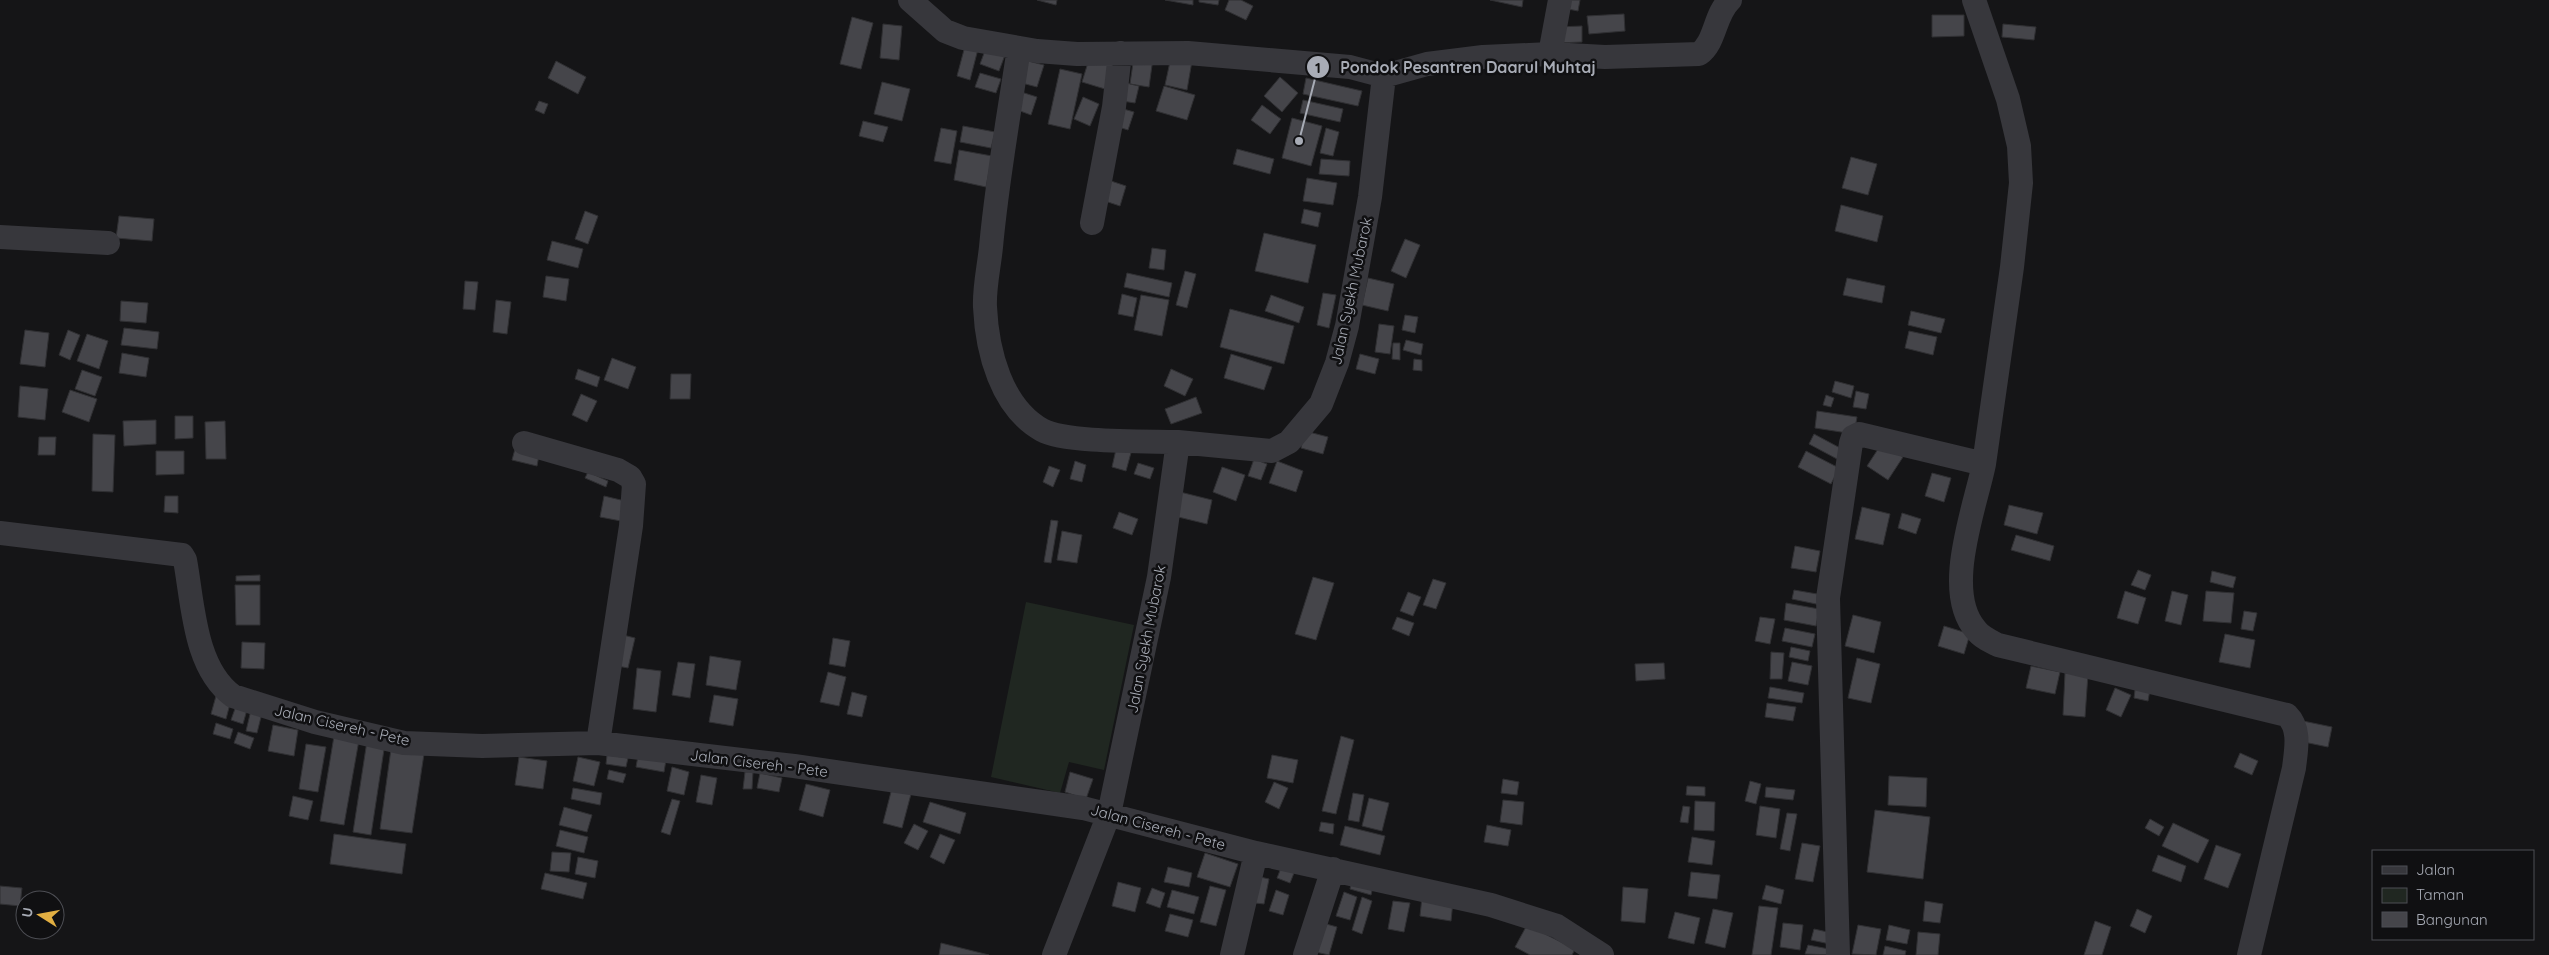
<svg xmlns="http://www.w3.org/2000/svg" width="2549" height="955" font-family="Quicksand,sans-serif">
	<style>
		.green { fill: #202721 }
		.building { fill: #45454a; stroke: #303033 }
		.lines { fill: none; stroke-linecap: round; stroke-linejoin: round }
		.street { stroke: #37373c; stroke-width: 24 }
		.labels { text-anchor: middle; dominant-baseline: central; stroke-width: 5; stroke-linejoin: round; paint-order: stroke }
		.street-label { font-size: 15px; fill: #a8acb6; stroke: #101012 }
		.leader { fill: none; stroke: #a8acb6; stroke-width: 2 }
		.callout-dot { fill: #a8acb6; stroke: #101012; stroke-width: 2 }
		.mark-label { font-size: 15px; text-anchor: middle; font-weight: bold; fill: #111 }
		.callout-label { font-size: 16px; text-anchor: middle; font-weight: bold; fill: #a8acb6; stroke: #101012; stroke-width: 5; stroke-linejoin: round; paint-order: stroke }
	</style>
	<rect width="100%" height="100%" fill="#151517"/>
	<path class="green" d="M1026,602L1134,625L1104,770L1069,762L1060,793L991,777Z"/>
	<path class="building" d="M1037,0H1057L1056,5Z
		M1165,0H1193V5Z
		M1199,0H1219L1218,5L1199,2Z
		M1229,0H1241L1253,6L1246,20L1225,10Z
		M1490,0H1523L1522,7Z
		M1565,0H1580L1578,11L1563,8Z
		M1624,14L1625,31L1589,34L1587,16Z
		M1932,15H1964V36L1932,37Z
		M852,17L873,23L861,69L840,64Z
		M883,24L902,26L899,60L880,58Z
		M2003,24L2036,27L2034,40L2002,37Z
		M1582,26V42L1557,43V27Z
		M965,46L978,49L970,80L957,76Z
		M986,48L1005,55L999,71L980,64Z
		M1090,56L1113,63L1105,89L1082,82Z
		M1134,56L1153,58L1149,87L1130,84Z
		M1171,57L1192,61L1187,90L1165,85Z
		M1024,60L1044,65L1037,87L1018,82Z
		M556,61L586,77L578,94L548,78Z
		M1060,69L1082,74L1070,129L1048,124Z
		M980,73L1001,79L996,93L975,87Z
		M1280,77L1298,93L1282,112L1264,96Z
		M1306,78L1362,91L1358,106L1303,94Z
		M882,82L910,89L902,121L874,114Z
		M1126,83L1139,86L1135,103L1122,101Z
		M1164,86L1195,95L1187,120L1156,111Z
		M1018,91L1037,97L1031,115L1012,108Z
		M1083,97L1099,104L1090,126L1074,119Z
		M1303,100L1343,109L1340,122L1300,113Z
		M539,101L548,104L544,114L535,110Z
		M1262,105L1281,119L1270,134L1251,120Z
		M1120,108L1134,112L1128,130L1115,126Z
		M1292,118L1322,126L1311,166L1282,158Z
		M863,121L888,127L883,142L859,136Z
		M963,126L995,132L991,148L960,142Z
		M941,128L957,131L951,164L934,161Z
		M1326,128L1339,132L1333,156L1320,153Z
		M1237,149L1274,159L1270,174L1233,164Z
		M959,150L992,156L986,187L954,180Z
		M1851,157L1877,164L1868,195L1842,188Z
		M1321,159L1350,161L1349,176L1319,174Z
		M1307,178L1337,183L1333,205L1303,201Z
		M1111,181L1126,186L1120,206L1105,201Z
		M1841,205L1883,216L1877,242L1835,231Z
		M1304,209L1321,213L1318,227L1301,223Z
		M585,211L598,216L588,244L575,239Z
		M119,216L154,219L152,241L116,238Z
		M1264,233L1316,245L1308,283L1255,271Z
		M1405,239L1420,245L1406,278L1391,271Z
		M552,241L583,249L578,268L547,260Z
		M1152,248L1166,250L1164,270L1149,268Z
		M1185,271L1196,274L1187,308L1176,305Z
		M1127,273L1172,283L1169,297L1124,287Z
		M546,276L569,279L566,301L543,297Z
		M1368,278L1394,284L1388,311L1362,305Z
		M1847,278L1885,286L1882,303L1843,295Z
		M465,281L478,282L475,310L463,309Z
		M1323,293L1336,295L1329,328L1317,325Z
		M1122,294L1137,298L1133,317L1118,314Z
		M1141,295L1169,300L1162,336L1134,330Z
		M1271,295L1304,307L1299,323L1265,311Z
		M496,300L511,302L507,334L493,332Z
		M121,301L148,303L146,323L120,321Z
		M1230,309L1294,326L1284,364L1220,347Z
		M1911,311L1945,319L1941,333L1908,325Z
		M1405,315L1418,317L1415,333L1402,330Z
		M1379,324L1394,326L1390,354L1375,352Z
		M124,328L159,332L157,349L121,345Z
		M25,330L49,333L45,367L20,364Z
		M68,330L80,335L70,360L59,355Z
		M1909,331L1937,337L1933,355L1905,348Z
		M87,334L108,341L99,369L77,361Z
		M1406,340L1423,344L1421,355L1403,350Z
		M1393,343H1400V360L1392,359Z
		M122,353L149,358L146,377L119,373Z
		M1231,354L1272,367L1264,390L1224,378Z
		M1360,354L1379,359L1375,374L1356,369Z
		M612,358L636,367L628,389L604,380Z
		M1414,359L1422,360V371L1413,370Z
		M578,369L600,377L597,387L575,379Z
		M1171,369L1193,379L1185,396L1164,386Z
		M82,370L102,377L95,396L75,389Z
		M671,374H691L690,399H670Z
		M1835,381L1854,386L1851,398L1832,392Z
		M20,386L48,389L45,420L18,417Z
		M70,390L97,399L89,422L62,412Z
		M1856,391L1869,394L1866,409L1853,407Z
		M581,394L597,401L587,422L572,415Z
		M1826,395L1834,398L1831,407L1823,405Z
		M1196,397L1202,413L1171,424L1165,409Z
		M1817,411L1857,417L1854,434L1815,428Z
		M175,416H193V438L175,439Z
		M156,420V444L124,446L123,421Z
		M225,421L226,459H206L205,422Z
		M1305,431L1328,437L1323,454L1301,448Z
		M93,434L115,435L113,492L92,491Z
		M1814,434L1842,449L1837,459L1809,444Z
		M39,437H56L55,455H38Z
		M1882,443L1903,457L1888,480L1867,466Z
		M1117,445L1132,449L1126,471L1112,467Z
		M515,449L539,455L537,466L512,460Z
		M156,451H184V474L156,475Z
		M1806,451L1839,468L1831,484L1798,467Z
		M1254,459L1267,464L1261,480L1248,476Z
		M1075,461L1086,465L1082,482L1070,479Z
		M1277,461L1303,471L1296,492L1269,483Z
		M1138,463L1154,468L1150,479L1134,474Z
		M1049,466L1060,470L1053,487L1043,482Z
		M1222,467L1245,475L1236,501L1213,492Z
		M588,472L608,481L606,487L585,478Z
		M1932,473L1951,478L1944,502L1925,496Z
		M1176,491L1212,500L1207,524L1170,515Z
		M165,496H178V513L164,512Z
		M604,496L625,501L621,521L600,517Z
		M2009,505L2043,513L2037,534L2004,525Z
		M1862,507L1890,514L1883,545L1855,539Z
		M1119,512L1138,519L1132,535L1113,528Z
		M1902,513L1921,519L1916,534L1898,528Z
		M1051,520L1058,521L1051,563L1044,562Z
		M1062,531L1082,535L1077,563L1057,560Z
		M2016,535L2054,546L2050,561L2011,550Z
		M1795,546L1820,551L1816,572L1791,568Z
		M2138,570L2151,575L2145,590L2131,585Z
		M2212,571L2236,577L2233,588L2210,582Z
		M260,575V581H236V576Z
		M1313,577L1334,583L1316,640L1295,634Z
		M1433,579L1446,583L1436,609L1423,605Z
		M235,585H260V625H236Z
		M1794,590L1823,595L1821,605L1792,599Z
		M2125,591L2146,598L2138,624L2117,618Z
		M2172,591L2188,595L2181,625L2165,621Z
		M2206,591L2234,593L2231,623L2203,621Z
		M1408,592L1421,597L1413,616L1400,611Z
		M1786,603L1819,609L1816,626L1784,620Z
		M2244,611L2257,613L2253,631L2241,629Z
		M1853,615L1881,622L1874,653L1845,646Z
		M1397,617L1414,623L1409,636L1392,629Z
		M1760,617L1775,619L1770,644L1755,641Z
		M1944,626L1970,634L1964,654L1938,646Z
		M1785,628L1815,634L1812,647L1782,641Z
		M619,634L635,638L628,668L612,665Z
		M2225,634L2255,640L2250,668L2219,662Z
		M833,638L850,641L845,667L829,664Z
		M242,642L265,643L264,669L241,668Z
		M1791,647L1810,651L1808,661L1789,657Z
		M1771,652L1784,653L1782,679H1770Z
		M710,656L741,661L736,690L706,685Z
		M1857,658L1880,664L1871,703L1848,698Z
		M678,662L695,664L690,698L672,695Z
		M1792,662L1812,666L1808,685L1788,681Z
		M1664,663L1665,679L1636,681L1635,664Z
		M2031,666L2060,672L2055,694L2026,688Z
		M637,668L661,671L656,712L633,709Z
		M828,672L846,677L839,706L820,702Z
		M2065,673L2088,674L2085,717L2063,715Z
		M2136,682L2151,684L2148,701L2134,698Z
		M1770,687L1804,693L1802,703L1768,698Z
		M2115,688L2131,695L2121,717L2106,710Z
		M852,692L867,696L862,717L847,714Z
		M714,695L738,699L733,726L709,722Z
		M216,696L231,700L226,719L211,714Z
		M237,703L248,706L243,724L231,720Z
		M1767,703L1796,707L1793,721L1765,717Z
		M251,710L262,713L257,733L246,731Z
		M2303,721L2332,727L2328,747L2299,741Z
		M216,723L233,729L230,739L213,734Z
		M273,725L298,730L294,756L268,751Z
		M238,732L254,738L250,749L234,743Z
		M334,736L359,740L344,825L320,821Z
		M1341,736L1354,740L1336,814L1322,811Z
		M367,741L385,743L371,835L353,832Z
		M306,744L326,747L318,792L299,789Z
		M391,749L424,754L412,833L380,829Z
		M2240,753L2258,761L2252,775L2234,767Z
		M607,755L628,758L626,767L606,764Z
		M1272,755L1298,760L1293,783L1267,778Z
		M638,756L666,760L664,772L636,767Z
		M519,757L547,761L543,789L515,785Z
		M578,757L600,762L594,786L573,781Z
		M672,767L689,772L684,795L667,791Z
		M609,770L626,774L623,783L607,779Z
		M745,772H753L752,789H743Z
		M1070,772L1093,779L1086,799L1065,792Z
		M760,773L782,778L779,792L757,788Z
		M701,775L717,778L712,805L696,802Z
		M1889,776L1927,778L1926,807L1888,805Z
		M1503,779L1519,782L1517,795L1501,793Z
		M1750,781L1761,784L1756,804L1745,801Z
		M1274,782L1288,788L1279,809L1265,802Z
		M806,784L830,790L823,817L799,810Z
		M1687,786L1705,787V796L1686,795Z
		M1766,787L1795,790L1793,800L1765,797Z
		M573,788L602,793L600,805L571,799Z
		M892,788L911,794L902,828L883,823Z
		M1353,793L1364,795L1359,822L1348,820Z
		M293,796L313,801L308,820L289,816Z
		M1369,798L1389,803L1382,831L1362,826Z
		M672,799L680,801L670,835L661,832Z
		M1503,800L1524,802L1522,825L1500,822Z
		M1695,801L1715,802L1714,831L1694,830Z
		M930,802L966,813L960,834L923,822Z
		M1683,806L1690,807L1688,823L1680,822Z
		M1760,806L1780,809L1776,838L1756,835Z
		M564,807L592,815L587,832L559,825Z
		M1875,810L1930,817L1923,879L1867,872Z
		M1787,813L1797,814L1790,851L1780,849Z
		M2150,819L2164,827L2159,836L2145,828Z
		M1321,822L1334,824L1333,834L1319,831Z
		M2173,823L2209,840L2198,863L2162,846Z
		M914,824L928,831L918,850L904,843Z
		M1487,825L1511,830L1508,846L1484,842Z
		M1345,826L1385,836L1380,855L1340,845Z
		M560,830L588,837L584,853L556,846Z
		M334,834L406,844L402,874L330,864Z
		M940,834L955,840L944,864L930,857Z
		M1692,837L1715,841L1712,865L1688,862Z
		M1802,843L1820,846L1813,882L1795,879Z
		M2216,845L2241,854L2228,888L2204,879Z
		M552,852L571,853L569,872L550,871Z
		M1205,853L1238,864L1230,887L1197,877Z
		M2158,855L2186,866L2181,882L2152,871Z
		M578,857L598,861L595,878L575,874Z
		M1168,867L1192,873L1189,887L1164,882Z
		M1281,868L1294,873L1290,883L1277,878Z
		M1691,872L1720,875L1717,899L1688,896Z
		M545,873L587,883L583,899L541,889Z
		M1260,877L1269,879L1264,904L1255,903Z
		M1352,881L1373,886L1371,895L1350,889Z
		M1118,882L1141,888L1135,912L1112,906Z
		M1766,885L1784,890L1781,904L1762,899Z
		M0,886L22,888L20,906L0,904Z
		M1210,886L1226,890L1216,926L1200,922Z
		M1623,887L1648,889L1645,923L1621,921Z
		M1152,888L1165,893L1160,908L1146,903Z
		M1172,890L1199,897L1194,914L1167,907Z
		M1276,890L1289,895L1283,915L1269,911Z
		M1344,892L1357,897L1350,920L1336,916Z
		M1362,897L1372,901L1362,934L1352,930Z
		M1422,897L1453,901L1451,921L1420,916Z
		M1393,901L1410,903L1404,932L1388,929Z
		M1925,901L1943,904L1940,923L1923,921Z
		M1759,906L1778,908L1771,955H1752Z
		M1713,909L1733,913L1725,948L1705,943Z
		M2137,909L2152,916L2145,933L2130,926Z
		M1675,912L1700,918L1694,944L1668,938Z
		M1170,914L1193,920L1188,937L1165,931Z
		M2095,921L2111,927L2102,955H2084Z
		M1319,922L1337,927L1329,955L1311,951Z
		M1783,923L1803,925L1800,950L1780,947Z
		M1527,925L1575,949L1572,955H1530L1515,947Z
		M1858,925L1881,929L1876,955L1852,954Z
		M1889,925L1910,930L1907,944L1886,940Z
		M1814,929L1832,933L1830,944L1811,940Z
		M1918,932L1940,934L1938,955H1916Z
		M941,943L989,955H939Z
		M1808,945L1834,950L1833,955L1805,954Z
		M1885,946L1906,951L1905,955H1883Z"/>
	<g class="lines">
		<path class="street" d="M910,0L945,31L963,38L1037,51L1077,54L1188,53L1350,67L1384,76
			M1974,0L2008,99L2019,146L2021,183L2012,267L1984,464
			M1019,48C1009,114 997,180 991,247C989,267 984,288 985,307C987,351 1001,407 1042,430C1065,443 1148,441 1178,442
			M1550,54L1560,0
			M1384,76L1427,64L1483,57L1550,54L1605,57L1699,54C1716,42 1714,15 1730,0
			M1092,223L1114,107L1120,53
			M0,237L108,243
			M524,443L618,470L630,477L634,484L631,526L598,743
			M0,533L182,555L185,560C193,603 194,668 233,696L315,722L404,743L482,746L598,743L794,766L1083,808L1256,853L1491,905L1557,926L1602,955
			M1054,955L1109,814L1159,577L1178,442L1272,451L1289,442L1321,404L1337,363L1347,326L1370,197L1384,76
			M1232,955L1256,853
			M1305,955L1333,869
			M1838,955L1828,598L1851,443L1853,437L1859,434L1984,464C1975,508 1942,592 1976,630C1981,637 1990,641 1998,645L2287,715C2301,729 2296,750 2294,768L2249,955"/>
	</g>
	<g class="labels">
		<g class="street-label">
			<text transform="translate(1351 291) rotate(-78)">Jalan Syekh Mubarok</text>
			<text transform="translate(1146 639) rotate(-79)">Jalan Syekh Mubarok</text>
			<text transform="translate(342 725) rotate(13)">Jalan Cisereh - Pete</text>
			<text transform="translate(759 763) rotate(7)">Jalan Cisereh - Pete</text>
			<text transform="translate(1158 827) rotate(15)">Jalan Cisereh - Pete</text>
		</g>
	</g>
	<path class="leader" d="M1299 141L1318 67"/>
	<g class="callout-dot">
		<circle cx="1299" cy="141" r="5"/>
		<circle cx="1318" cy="67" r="12"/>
	</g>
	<g class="mark-label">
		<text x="1318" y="73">1</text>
	</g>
	<g class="callout-label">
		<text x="1468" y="73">Pondok Pesantren Daarul Muhtaj</text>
	</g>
	<rect x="2372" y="850" width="162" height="90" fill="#101012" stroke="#4d4e54"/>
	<rect x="2382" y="866" width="25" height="8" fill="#37373c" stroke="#4d4e54"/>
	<text x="2416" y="875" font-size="15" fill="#a8acb6">Jalan</text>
	<rect x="2382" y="888" width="25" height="15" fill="#202721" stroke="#4d4e54"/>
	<text x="2416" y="900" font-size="15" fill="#a8acb6">Taman</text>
	<rect x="2382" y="912" width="25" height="15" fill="#45454a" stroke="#4d4e54"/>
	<text x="2416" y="925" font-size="15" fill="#a8acb6">Bangunan</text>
	<g transform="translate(40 915) rotate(281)"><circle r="24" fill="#101012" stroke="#4d4e54"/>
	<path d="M0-4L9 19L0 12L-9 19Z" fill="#e2af42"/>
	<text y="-8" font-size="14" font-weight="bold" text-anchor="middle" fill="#a8acb6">U</text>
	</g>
</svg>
